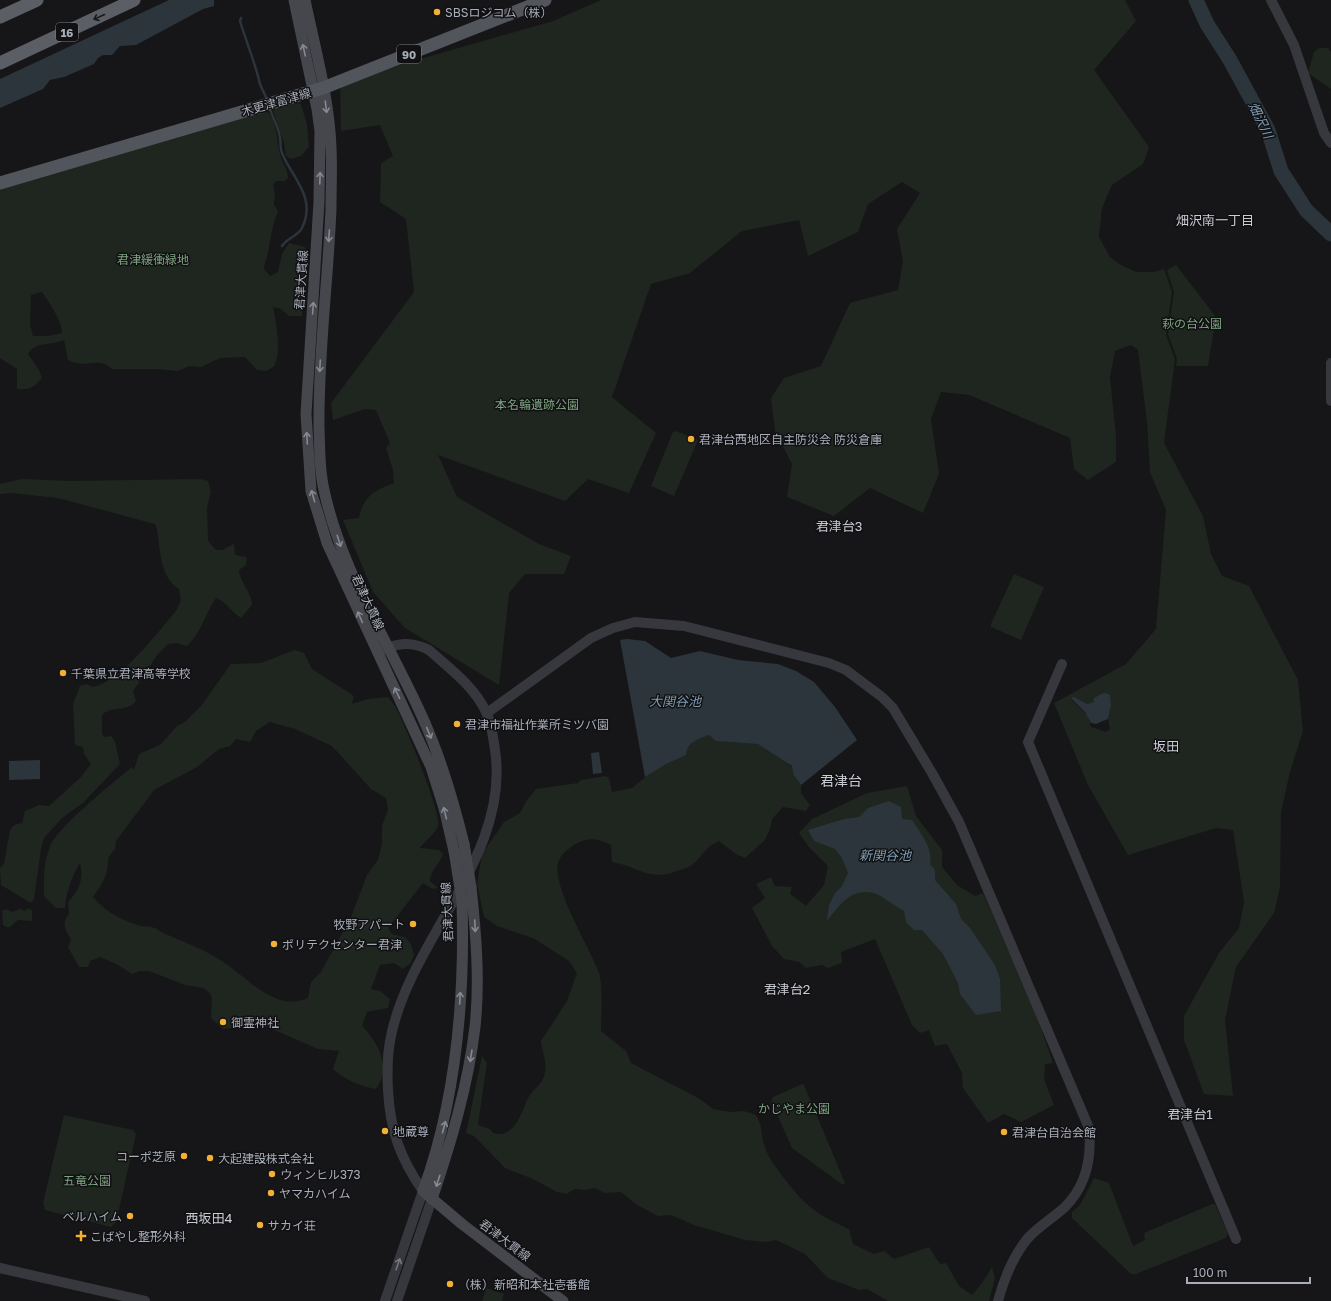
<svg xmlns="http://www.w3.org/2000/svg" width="1331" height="1301" font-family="'Golos Text','Noto Sans JP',sans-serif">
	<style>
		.green { fill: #1e261f; fill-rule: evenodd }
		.water { fill: #2c353c }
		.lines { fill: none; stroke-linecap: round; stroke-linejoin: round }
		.stream { stroke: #2c353c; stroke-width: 2.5 }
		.river { stroke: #2c353c; stroke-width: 15 }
		.tertiary { stroke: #37383d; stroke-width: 10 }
		.secondary { stroke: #45474d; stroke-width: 11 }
		.primary { stroke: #53555c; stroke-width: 13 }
		.trunk { stroke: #5b5e65; stroke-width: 13 }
		.secondary-bridge { stroke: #45474d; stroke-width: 11 }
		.oneway { stroke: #18191b }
		.oneway2 { stroke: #858993 }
		.oneway3 { stroke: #757881 }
		.poi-dot { fill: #f2b134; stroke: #111113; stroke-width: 1.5 }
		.labels { text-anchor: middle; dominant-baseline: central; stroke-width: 3; stroke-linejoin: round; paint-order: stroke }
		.shield { fill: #111113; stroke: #7b7e86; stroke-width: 1 }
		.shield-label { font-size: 11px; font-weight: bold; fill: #a8adb8 }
		.poi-label { font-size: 12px; fill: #a8adb8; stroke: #111113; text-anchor: start }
		.street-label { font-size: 12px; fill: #a8adb8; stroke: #111113 }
		.park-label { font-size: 12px; fill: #7fa381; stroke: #111113 }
		.water-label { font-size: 13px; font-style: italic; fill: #7f9bb3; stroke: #111113 }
		.neighbourhood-label { font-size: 13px; fill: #c9ccd4; stroke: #111113 }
		.quarter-label { font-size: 14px; fill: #c9ccd4; stroke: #111113 }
	</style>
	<rect width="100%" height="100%" fill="#161618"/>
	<path class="green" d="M601,0H1125L1136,21L1094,70L1149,147L1143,164L1112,185L1102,208L1099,237L1110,257L1119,264L1136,272H1154L1164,269L1172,292L1166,335L1175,359L1164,443L1203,516L1211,554L1222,576L1249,586L1298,680L1303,731L1290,772L1281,812L1280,887L1274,913L1236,967L1225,1020L1233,1096L1204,1094L1184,1040V1016L1219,953L1239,928L1244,902L1233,830L1216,828L1128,855L1088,785L1054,703L1126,664L1156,629L1166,510L1150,472L1147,422L1138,350L1131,345L1115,351L1110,377L1116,436V462L1088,480L1074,469L1070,438L969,395L941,392L931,419L939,474L923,513L870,488L834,516L787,497L792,464L775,431L771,398L784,378L821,366L850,303L898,290L903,261L897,229L920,193L902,182L868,204L858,232L808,256L799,220L742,231L690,273L651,284L612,397L656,433L629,493L588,479L565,501L438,455L457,497L539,544L571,556L564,574H525L509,593L499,685L405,628L373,592L343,520L359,518C364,496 373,491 394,483L393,470L386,448L390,443L376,410L365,409L333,420L331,403L414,292L406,219L380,202L381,163L393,156L380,125L341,131L340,82L553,21ZM1101,694L1110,709L1108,719L1110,729L1106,732L1091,727L1088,716L1071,699L1079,700L1087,704L1094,702V698Z
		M1319,48H1328L1331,52V89L1308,73L1314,52Z
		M295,102L301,104L307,125L309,147L301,156L291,159L286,156L284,143L272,108Z
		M264,110C277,115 277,143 280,154C282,163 288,169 288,178L284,181H276L273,186L275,193L274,205L278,211C273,224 271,235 269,248C268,256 265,259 264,269L270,276L278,272L282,254L289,243L305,247L308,253L302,316H289L281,309L273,307C276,320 282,354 274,366C272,368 268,370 266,371L257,370L245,357L220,358L201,367L190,366L177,371L157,369H112C98,355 86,370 68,360L64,340C51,346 35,341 28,354L39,370L42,378C34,388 29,390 17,389V369L0,358V188ZM42,292C49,302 62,321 62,333L48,336H33L30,325L31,295Z
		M1176,265L1216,317L1208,366H1176L1177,359L1168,334L1174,292L1167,270Z
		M676,431L698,440L674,496L651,486L673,432Z
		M22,479L70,481L201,479L208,481L211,491L207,508L208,541L216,550H222L234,544L235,555L246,557L247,560L245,566L239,570C240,583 252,593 252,605L241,618C232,613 226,601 216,598C205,614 202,632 187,646L177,643L168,644L158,654L133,691L136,701C126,713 112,705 102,715V733L104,737L111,736L115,741L120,764L83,803L62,818L44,838L41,849L34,899L31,903L1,885L0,868L4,864L10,830L14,825L22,823L25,811L39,805L49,806L80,778L91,764L84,754L83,747L75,745L73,704L80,686L87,684L92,687C119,684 158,632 176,611L181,600L179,589C160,578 160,549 157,529L155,524L58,498L11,493L0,494V484Z
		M1014,574L1044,587L1021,640L991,627V624Z
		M295,650L304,653L312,669L354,696L352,704L368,699L388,697C391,701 395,705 397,710C405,725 442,814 438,826C435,834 425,841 420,848L439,850L443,854C440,864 430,871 430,881L438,888L432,889L423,883L388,928L392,934L405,937L411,944L414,955L411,963L403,969L394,963L380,965L371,989L380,991L390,999L388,1008L367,1012L362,1026C378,1042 392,1068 376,1089C360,1086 345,1080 333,1069L339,1051L318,1049L247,1018H244L233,1028L223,1029L211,1018L212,998L209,992L203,988L185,985L149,971H140L132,974L118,965L100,957L90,961L88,967H79L68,947L71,940C65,929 61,924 69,914L68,902C79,890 84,880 80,863C72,876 66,893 65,908H56L44,896C44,879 43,863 50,847C57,827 113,783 132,767L134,770L139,754L160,745L177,726L185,722L201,706L231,664L261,663ZM270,722L295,729L332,746L371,789L386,798L388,810L382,826V843L378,860L367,875L351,917L321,972L311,982L308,998C275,1013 247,977 222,961C204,949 181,941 161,932C150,923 146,929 135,924C119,919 104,910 93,897C102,884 109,875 108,858L115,849L116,841L154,790L197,767L219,749L230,746L236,739L250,742L256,731Z
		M709,735C724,747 741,739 758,744C770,747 782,759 792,767L793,774L801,785V793L810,805L806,811L783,807L772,819L770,829L765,840L745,858L736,854L719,841C705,847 703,856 692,865C688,868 682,869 677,871C649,882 637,866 612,862L611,845C596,838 588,837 574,845C567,850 561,854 558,863C552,887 590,948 599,973C603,984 601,1018 601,1031L626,1051L631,1063L700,1099L713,1109L730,1112L744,1111L756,1115C764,1129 760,1134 765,1147C768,1157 775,1166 781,1174C803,1204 815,1214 849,1229L853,1244L874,1254L884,1251L894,1259L929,1247L940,1264L946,1263L959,1286L972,1295L982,1283L992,1267L995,1278L989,1301H888L867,1289L859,1290L828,1278L805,1254L776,1240L766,1242L745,1240L694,1225L671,1215L658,1216L637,1205L621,1192L605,1193L594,1188L585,1190L574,1189L567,1194L557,1192L533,1179L505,1168L474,1136L466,1133L482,1056L487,1063L478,1125L490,1129L493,1133C515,1139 521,1113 528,1098C533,1089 544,1083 545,1072C547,1061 542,1052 541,1041L567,1001L577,973L569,961L533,938L497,926L484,917L477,884L482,854L504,822L520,813L527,800L536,789L578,783L581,780L606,776L609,778L612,792L632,788L654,770L687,749L694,740Z
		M907,786L916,816L942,850V867L957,885L975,896L983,893L1038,1020L1053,1063L1045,1064L1044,1079L1054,1105L1021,1122L1004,1114L988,1123L963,1088L962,1073L947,1044L935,1046L929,1030L920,1033L912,1025L875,939L841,952L842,963L828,968L822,965L806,968L799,962L784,959L772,946L752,908L765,898L756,884L771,877L775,886L792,887L790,894L806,906L824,885L828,866L809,847L799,833L812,819L867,793Z
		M29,908L32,911V921L18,920L10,927H6L3,925L2,911L6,909L12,912L20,909L24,911Z
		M802,1084L804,1085L845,1183L843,1185L792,1148L771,1101L773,1097Z
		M64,1115L133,1130L136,1134L116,1222L111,1227L45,1210L43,1203Z
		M1094,1178L1109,1183L1133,1246L1145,1240L1144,1233L1212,1204H1215L1228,1234L1226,1238L1136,1274H1131L1072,1218V1212L1080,1205Z
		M486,1288L504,1294L502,1301H482Z"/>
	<path class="water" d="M169,0H214V6L203,9L136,45L120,46L112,55H103L98,58L94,64L64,77L50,80L43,89L0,108V79Z
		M627,639L645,641L671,658L700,651L738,660L778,664L796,671L814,682L835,707L857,740L801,785L793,774L792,766L758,744L716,741L709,735C698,739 687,742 686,755L666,764L645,777L620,640Z
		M1106,693L1110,695L1111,705L1108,719L1096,724L1091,723L1085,712L1071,698L1074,697L1087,704L1094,702V698L1101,694Z
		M599,752L602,773L593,774L591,753Z
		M40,760V779L9,780V761Z
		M889,801L901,807L902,819L912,820C921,834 933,848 930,864L935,870V880L956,904L961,919L970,928L995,965L1000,979L1001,1011L976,1015L960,994L958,983L943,954L922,930H914L906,922L904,911C896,907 881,895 874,893C850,888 840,905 827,921L829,905L835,893L842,886L848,873L842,858L835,849L814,841L808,830L844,819L859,817L868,808Z"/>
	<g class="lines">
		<path class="stream" d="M241,18L240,21C246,41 254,60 259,80C260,87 265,93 267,100
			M270,109C273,119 279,128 280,138C281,143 280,149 282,153C292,178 317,197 302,228C298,236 287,238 282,246"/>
		<path class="river" d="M1196,0L1207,24L1230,60L1268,130L1281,171L1306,210L1331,234"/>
		<path class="tertiary" d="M1271,0L1294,45L1324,133L1331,143
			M1331,363V401
			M381,650C399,643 411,641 429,650C449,668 475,687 486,712C492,724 493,738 495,750C511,855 411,938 391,1036C387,1054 387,1071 388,1090C390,1130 400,1158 423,1191L385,1301
			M1062,664L1028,742L1236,1239
			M487,713L591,638L613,628L635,622L684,626L829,663L846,670L882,697L893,708L932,773L959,822L1089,1128C1092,1158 1087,1185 1065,1207C1053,1218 1039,1226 1028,1238C1013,1256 1004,1279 998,1301
			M0,1268L145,1301
			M397,1301L432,1199"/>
		<path class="secondary" d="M294,0L317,109L320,131L319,202L306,414L311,491L327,543L431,767L444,808L454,851
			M305,0C315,48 329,98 331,147C332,167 331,188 331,209C328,282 318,355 319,428C320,449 319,469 324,490C342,574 391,645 425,723C442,762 454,803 464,844
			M462,901C465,999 457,1098 423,1191L462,1224L563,1301
			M432,1199C451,1142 468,1086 475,1027C480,981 476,933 471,887"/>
		<path class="primary" d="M0,183L323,88L545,0"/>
		<path class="trunk" d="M0,17L37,0
			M0,63L134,0"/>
		<path class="secondary-bridge" d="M464,844L471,887
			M454,851L462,901"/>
	</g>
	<defs><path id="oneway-shaft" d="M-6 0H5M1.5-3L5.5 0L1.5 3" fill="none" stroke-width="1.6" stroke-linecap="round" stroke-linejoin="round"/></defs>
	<use class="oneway" href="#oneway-shaft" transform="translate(99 17) rotate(155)"/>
	<g class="oneway2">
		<use href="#oneway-shaft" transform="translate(304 50) rotate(-102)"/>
		<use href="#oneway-shaft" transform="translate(326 107) rotate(83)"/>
		<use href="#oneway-shaft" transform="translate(320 178) rotate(-88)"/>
		<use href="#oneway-shaft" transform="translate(329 236) rotate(94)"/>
		<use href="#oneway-shaft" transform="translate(313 308) rotate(-86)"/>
		<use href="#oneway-shaft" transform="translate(320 366) rotate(93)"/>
		<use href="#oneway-shaft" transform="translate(307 438) rotate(-93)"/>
		<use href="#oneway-shaft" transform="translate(313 496) rotate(-106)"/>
		<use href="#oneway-shaft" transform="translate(339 541) rotate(72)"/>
		<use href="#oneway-shaft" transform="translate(360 617) rotate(-114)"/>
		<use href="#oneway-shaft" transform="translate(397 693) rotate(-116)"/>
		<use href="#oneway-shaft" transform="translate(429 733) rotate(68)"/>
		<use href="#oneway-shaft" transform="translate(445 813) rotate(-104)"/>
		<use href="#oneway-shaft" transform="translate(475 926) rotate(87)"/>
		<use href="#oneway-shaft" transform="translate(460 998) rotate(-87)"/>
		<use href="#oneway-shaft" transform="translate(471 1056) rotate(99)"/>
		<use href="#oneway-shaft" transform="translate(444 1127) rotate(-75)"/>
		<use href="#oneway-shaft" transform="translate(438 1181) rotate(108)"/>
	</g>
	<use class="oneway3" href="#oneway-shaft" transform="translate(398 1264) rotate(-71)"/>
	<g class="poi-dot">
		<circle cx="437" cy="12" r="4"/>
		<circle cx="691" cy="439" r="4"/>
		<circle cx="63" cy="673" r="4"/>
		<circle cx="457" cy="724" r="4"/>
		<circle cx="413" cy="924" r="4"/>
		<circle cx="274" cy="944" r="4"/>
		<circle cx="223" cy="1022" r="4"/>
		<circle cx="385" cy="1131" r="4"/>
		<circle cx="1004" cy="1132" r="4"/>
		<circle cx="184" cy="1156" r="4"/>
		<circle cx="210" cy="1158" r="4"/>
		<circle cx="272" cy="1174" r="4"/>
		<circle cx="271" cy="1193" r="4"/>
		<circle cx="130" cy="1216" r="4"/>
		<circle cx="260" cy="1225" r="4"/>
		<path d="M79 1230h4v4h4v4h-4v4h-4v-4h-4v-4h4z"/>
		<circle cx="450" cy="1284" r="4"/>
	</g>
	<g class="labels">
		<g class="shield">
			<rect x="56" y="23" width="22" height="18" rx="3"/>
			<rect x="397" y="45" width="24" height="18" rx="3"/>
		</g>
		<g class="shield-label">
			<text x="67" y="32">16</text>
			<text x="409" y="54">90</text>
		</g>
		<g class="poi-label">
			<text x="445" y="12">SBSロジコム（株）</text>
			<text x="699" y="439">君津台西地区自主防災会 防災倉庫</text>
			<text x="71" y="673">千葉県立君津高等学校</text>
			<text x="465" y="724">君津市福祉作業所ミツバ園</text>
			<text x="405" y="924" text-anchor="end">牧野アパート</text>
			<text x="282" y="944">ポリテクセンター君津</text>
			<text x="231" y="1022">御霊神社</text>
			<text x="393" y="1131">地蔵尊</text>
			<text x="1012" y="1132">君津台自治会館</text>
			<text x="176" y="1156" text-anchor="end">コーポ芝原</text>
			<text x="218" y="1158">大起建設株式会社</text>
			<text x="280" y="1174">ウィンヒル373</text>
			<text x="279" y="1193">ヤマカハイム</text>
			<text x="122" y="1216" text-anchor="end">ベルハイム</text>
			<text x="268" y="1225">サカイ荘</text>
			<text x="90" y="1236">こばやし整形外科</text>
			<text x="458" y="1284">（株）新昭和本社壱番館</text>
		</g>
		<g class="street-label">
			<text transform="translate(276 102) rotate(-16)">木更津富津線</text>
			<text transform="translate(301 280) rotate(-86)">君津大貫線</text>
			<text transform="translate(368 602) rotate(65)">君津大貫線</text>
			<text transform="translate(447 912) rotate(-93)">君津大貫線</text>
			<text transform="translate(505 1240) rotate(37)">君津大貫線</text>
		</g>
		<g class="park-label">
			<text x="153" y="259">君津緩衝緑地</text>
			<text x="1192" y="323">萩の台公園</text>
			<text x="537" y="404">本名輪遺跡公園</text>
			<text x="794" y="1108">かじやま公園</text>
			<text x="87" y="1180">五竜公園</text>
		</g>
		<g class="water-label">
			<text transform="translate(1261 120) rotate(64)">畑沢川</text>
			<text x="675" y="701">大関谷池</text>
			<text x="885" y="855">新関谷池</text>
		</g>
		<g class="neighbourhood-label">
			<text x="1215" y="220">畑沢南一丁目</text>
			<text x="839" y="526">君津台3</text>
			<text x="1166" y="746">坂田</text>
			<text x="787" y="989">君津台2</text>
			<text x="1190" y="1114">君津台1</text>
			<text x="209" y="1218">西坂田4</text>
		</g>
		<g class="quarter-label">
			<text x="841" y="780">君津台</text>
		</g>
	</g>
	<path d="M1187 1277v6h123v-6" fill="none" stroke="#a8adb8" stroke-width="2"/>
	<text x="1193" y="1277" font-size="12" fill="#a8adb8" stroke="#111113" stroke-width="3" paint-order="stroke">100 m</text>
</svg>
